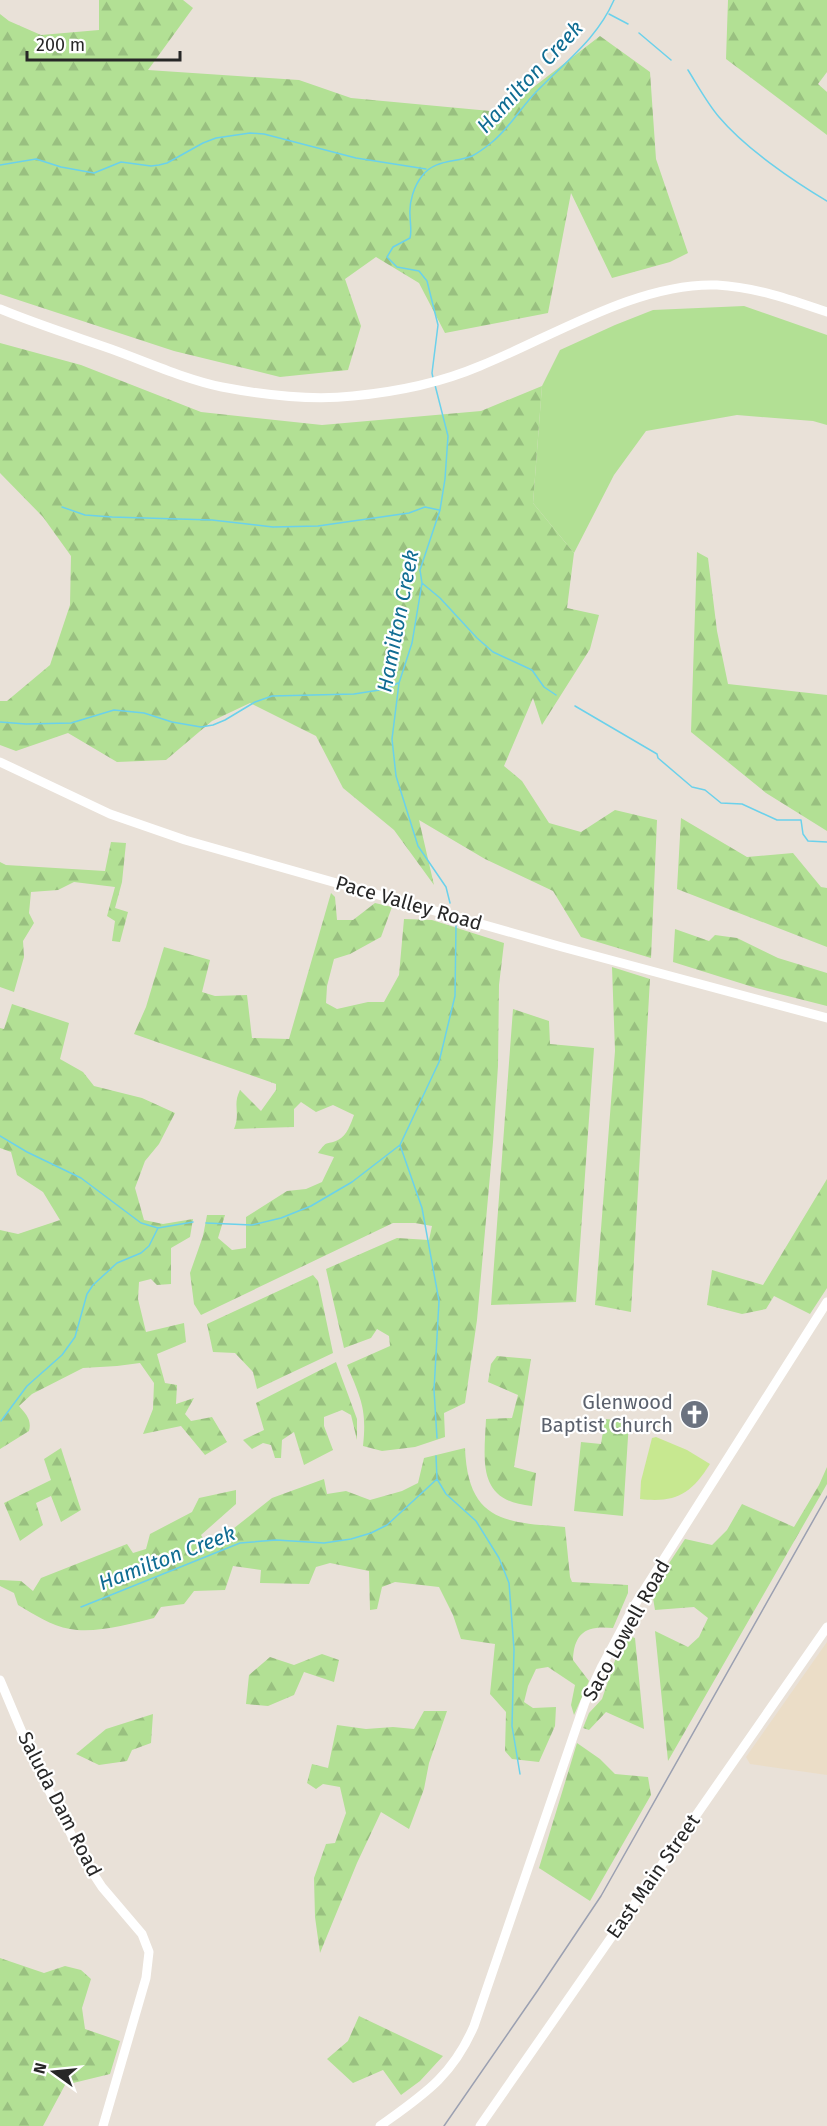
<svg xmlns="http://www.w3.org/2000/svg" width="827" height="2126" font-family="'Fira Sans',sans-serif">
	<style>
		.education { fill: #ebddc7 }
		.grass { fill: #b2e094 }
		.forest { fill: url(#forest-firs) }
		.pitch { fill: #c7e890 }
		.lines { fill: none; stroke-linecap: round; stroke-linejoin: round }
		.stream { stroke: #6bd1eb; stroke-width: 1.5 }
		.secondary { stroke: #fff; stroke-width: 9 }
		.rail { stroke: #9ba0b1; stroke-width: 1.5 }
		.labels { text-anchor: middle; dominant-baseline: central; stroke-width: 4.5; stroke-linejoin: round; paint-order: stroke }
		.street-label { font-size: 20px; fill: #272727; stroke: #fff }
		.worship-label { font-size: 20px; fill: #5b616d; stroke: #fff; text-anchor: end }
		.water-label { font-size: 21px; font-style: italic; fill: #0f6c92; stroke: #fff }
	</style>
	<defs>
		<pattern id="forest-firs" width="22" height="20" patternUnits="userSpaceOnUse" patternTransform="scale(1.5)"><rect width="22" height="20" fill="#b2e094"/><path d="M5 1l3.5 6h-7zM16 11l3.5 6h-7z" fill="#99c080"/></pattern>
	</defs>
	<rect width="100%" height="100%" fill="#e9e1d8"/>
	<path class="education" d="M827,1642V1775L750,1764L746,1757Z"/>
	<path class="grass" d="M744,306L827,335V425L813,421L737,415L646,431L614,475L574,553L533,503L542,386L560,350L615,325L653,310Z"/>
	<path class="forest" d="M99,0H183L193,8L148,70L299,80L351,98L501,112L600,36L650,72L656,159L688,253L670,262L612,278L571,193L548,313L445,333L419,283L376,257L345,279L361,326L348,370L280,377L174,351L0,294V14L9,21L41,35L99,30Z
		M728,0H827V72L818,84L827,92V135L726,59Z
		M0,343L81,365L201,412L322,425L481,411L542,386L533,503L574,553L567,608L599,615L590,649L542,725L533,698L504,766L522,781L549,823L581,832L615,810L657,820L651,958L581,937L553,891L485,859L419,820L434,885L394,830L343,788L316,736L250,703L212,721L166,760L117,762L68,733L16,751L0,745V701H7L50,665L70,605L71,556L43,517L0,473Z
		M697,552L708,558L717,631L728,684L827,695V831L766,793L691,732Z
		M681,818L747,857L793,853L821,887L827,888V947L677,889Z
		M111,842L126,843L122,882L115,908L128,912L120,942L112,941L115,921L107,916L115,887L74,882L58,890L31,892L29,913L34,923L23,941L24,957L14,992L0,987V862L6,865L105,871Z
		M331,893L335,897L337,920H353L375,903L392,907L381,937L350,954L334,959L327,986L326,1003L337,1009L368,1002H384L399,975L404,919L432,920L504,943L499,985L498,1066L493,1142L477,1320L465,1403L444,1413L445,1437L415,1447L382,1451L363,1446C367,1409 361,1399 347,1365L390,1346L389,1336L377,1329L371,1338L344,1348L326,1269L397,1238L429,1240L432,1226L415,1223H393L201,1315L194,1304L190,1273L203,1236L207,1215H225L218,1238L232,1250L246,1248V1217L287,1191L306,1189L322,1182L334,1157L318,1153C328,1139 325,1146 338,1140C347,1136 351,1123 354,1115L333,1105L316,1112L301,1102L294,1109V1127L234,1129C241,1112 232,1106 240,1090L261,1111L276,1090V1084L134,1034L146,1007L164,947L210,960L202,992L215,996L247,995L252,1038L289,1039Z
		M675,929L709,941L715,935L737,938L778,958L827,973V1006L756,988L673,962Z
		M612,967L650,979L631,1312L595,1305L615,1051Z
		M12,1004L69,1023L60,1059L83,1072L94,1086L142,1098L175,1113L159,1144L145,1161L135,1188L144,1220L163,1224L193,1219L190,1237L171,1248V1284L157,1285L151,1279L139,1282L138,1299L146,1332L184,1323L186,1342L157,1354L165,1383L177,1385L176,1404L194,1398L185,1414L191,1421L212,1417L227,1442L205,1455L181,1426L143,1434L153,1409L154,1383L140,1363L117,1366L83,1368L32,1394L19,1406C26,1414 32,1420 29,1431L0,1449V1230L18,1234L60,1220L43,1192L17,1175L11,1152L0,1148V1028L4,1029Z
		M513,1009L549,1021L550,1044L594,1048L576,1302L491,1305Z
		M827,1179V1288L810,1314L774,1296L766,1309L742,1314L707,1305L712,1270L763,1285Z
		M313,1275L318,1281L333,1353L257,1389L253,1372L235,1353L213,1352L207,1324Z
		M497,1356L531,1359L514,1467L536,1473L532,1506C477,1501 484,1463 486,1419L512,1418L518,1395L488,1382L491,1364Z
		M336,1362L357,1419V1440L351,1415L342,1410L324,1417V1426L333,1450L304,1465L294,1432L282,1440L281,1458H275L271,1445L263,1443L252,1449L243,1440L264,1430L256,1403Z
		M605,1419L629,1421L623,1516L574,1511L581,1442L601,1444Z
		M61,1448L81,1510L61,1522L51,1496L36,1503L43,1525L20,1541L4,1503L51,1480L44,1459Z
		M465,1448C468,1522 505,1522 565,1527L570,1577L572,1582L628,1585V1593L613,1628C586,1625 574,1633 573,1660L589,1681L574,1715L571,1705L575,1685L548,1667L536,1669L528,1686L524,1702L533,1708L556,1707L555,1726L539,1762L512,1759L505,1751L506,1712L490,1694L495,1644L461,1639L453,1615L439,1587L395,1582L382,1587L377,1609L370,1610L369,1571L330,1563L316,1567L309,1584L260,1583L261,1570L233,1566L225,1590L194,1591L184,1604L161,1607L154,1618C130,1624 94,1634 70,1629C51,1626 34,1614 18,1605L14,1593L0,1586V1580L21,1581L33,1591L41,1578L127,1544L133,1553L146,1549L150,1534L192,1512L199,1498L236,1490V1504L201,1535L209,1548L272,1498L324,1479L327,1494L346,1491L370,1500L402,1491L418,1483L424,1458Z
		M827,1467V1484L668,1761L655,1631L688,1647L699,1637L708,1618L694,1607L655,1610L652,1592L660,1577L685,1539L712,1545L727,1530L742,1504L794,1527L819,1485Z
		M624,1634L635,1638L644,1729L606,1712L589,1730L583,1728L589,1713L602,1699Z
		M322,1654L339,1660L334,1682L304,1672L294,1695L268,1706L246,1704L249,1675L270,1657L294,1665Z
		M424,1711H447L429,1763L424,1789L409,1829L381,1812L357,1863L320,1953L315,1917L314,1878L326,1844L335,1843L346,1813L340,1787L323,1784L316,1789L307,1783L312,1764L328,1768L337,1725L366,1729L393,1727L414,1729Z
		M153,1714L151,1743L132,1750L127,1761L99,1765L76,1754L106,1729Z
		M577,1743L600,1759L615,1774L648,1777L651,1795L590,1901L539,1868Z
		M0,1958L44,1973L65,1966L81,1970L91,1979L82,2008L85,2029L120,2041L110,2074L65,2085L43,2126H0Z
		M359,2016L443,2056L420,2081L401,2095L383,2070L353,2083L327,2059L348,2041Z"/>
	<path class="pitch" d="M656,1437L687,1450L710,1464C691,1494 676,1503 640,1499L641,1481L652,1438Z"/>
	<g class="lines">
		<path class="stream" d="M609,14L628,24
			M639,33L671,60
			M688,70C698,86 707,103 719,117C745,148 793,181 827,201
			M0,165L36,159L61,167L94,173L121,162L151,166L159,165L167,163L203,143L216,138L250,133L264,134L356,158L426,169
			M433,378L432,373L438,325L427,281L419,271L397,267L387,257L393,247L410,238C412,230 410,223 410,215C409,202 414,186 422,176C435,159 455,163 472,156C478,153 486,147 491,143C509,129 521,107 537,91C566,61 597,39 614,0
			M435,385L448,436L445,479L440,510L420,570L422,583L412,643L399,683L392,739L396,776L418,846L446,887L450,903
			M62,507L85,515L112,517L212,520L273,527L318,526L409,513L425,507L439,510
			M422,583L440,598L477,638L493,652L532,670L544,687L556,695
			M575,706L657,754L658,758L692,787L705,790L721,803L742,804L777,820H801L803,834L808,841L827,842
			M0,722L26,724L71,723L114,710L144,713L172,722L201,727L213,725L225,720L255,702L272,696L354,694L386,689L398,683
			M0,1136L27,1152L81,1178L141,1223L158,1228L193,1222
			M400,1145L422,1208L439,1301L434,1390L437,1438
			M206,1223L252,1225L281,1218L311,1206L352,1182L400,1145L439,1062L455,996L456,926
			M1,1421L27,1386L62,1355L75,1337L87,1294L93,1285L117,1263L141,1253L149,1246L158,1228
			M436,1456L437,1479L446,1494L476,1521L499,1558L509,1583L514,1649L512,1726L520,1774
			M81,1607L240,1543L276,1540L324,1543L351,1539L371,1533L387,1525L437,1479"/>
		<path class="secondary" d="M0,309C36,324 74,336 111,349C147,362 184,379 222,387C264,395 310,401 353,396C395,392 440,383 480,366C552,337 638,282 717,285C755,287 792,300 827,312
			M0,762L110,814L185,840L562,947L827,1018
			M0,1680L35,1763L83,1858L102,1887L142,1934L149,1952L146,1978L103,2126
			M380,2126C423,2095 452,2077 474,2026L585,1702L602,1666L634,1606L827,1302
			M480,2126L827,1627"/>
		<path class="rail" d="M444,2126L538,1990L601,1896L827,1496"/>
	</g>
	<defs>
		<symbol id="church-disc" viewBox="-11 -11 22 22"><circle r="9.5" fill="#6b7280" stroke="#fff"/><path d="M-1.2-6h2.4v3.5h3.3v2.4h-3.3V6h-2.4V-.1h-3.3v-2.4h3.3Z" fill="#fff"/></symbol>
	</defs>
	<g fill-rule="evenodd">
		<use href="#church-disc" x="678" y="1398" width="33" height="33"/>
	</g>
	<g class="labels">
		<g class="street-label">
			<text transform="translate(409 903) rotate(16)">Pace Valley Road</text>
			<text transform="translate(626 1630) rotate(-61)">Saco Lowell Road</text>
			<text transform="translate(60 1804) rotate(63)">Saluda Dam Road</text>
			<text transform="translate(653 1876) rotate(-55)">East Main Street</text>
		</g>
		<g class="worship-label">
			<text x="673" y="1402">Glenwood<tspan x="673" dy="23">Baptist Church</tspan></text>
		</g>
		<g class="water-label">
			<text transform="translate(530 77) rotate(-47)">Hamilton Creek</text>
			<text transform="translate(398 621) rotate(-79)">Hamilton Creek</text>
			<text transform="translate(167 1558) rotate(-21)">Hamilton Creek</text>
		</g>
	</g>
	<g transform="translate(54 2072) rotate(285)" stroke="#ffffff" stroke-width="4.5" paint-order="stroke">
	<path d="M0-4.5L10 22L0 15L-10 22Z" fill="#272727"/>
	<text y="-9" font-size="16" font-weight="bold" text-anchor="middle" fill="#272727">N</text>
	</g>
	<path d="M27 51v9h153v-9" fill="none" stroke="#272727" stroke-width="3"/>
	<text x="36" y="51" font-size="18" fill="#272727" stroke="#ffffff" stroke-width="4.5" paint-order="stroke">200 m</text>
</svg>
